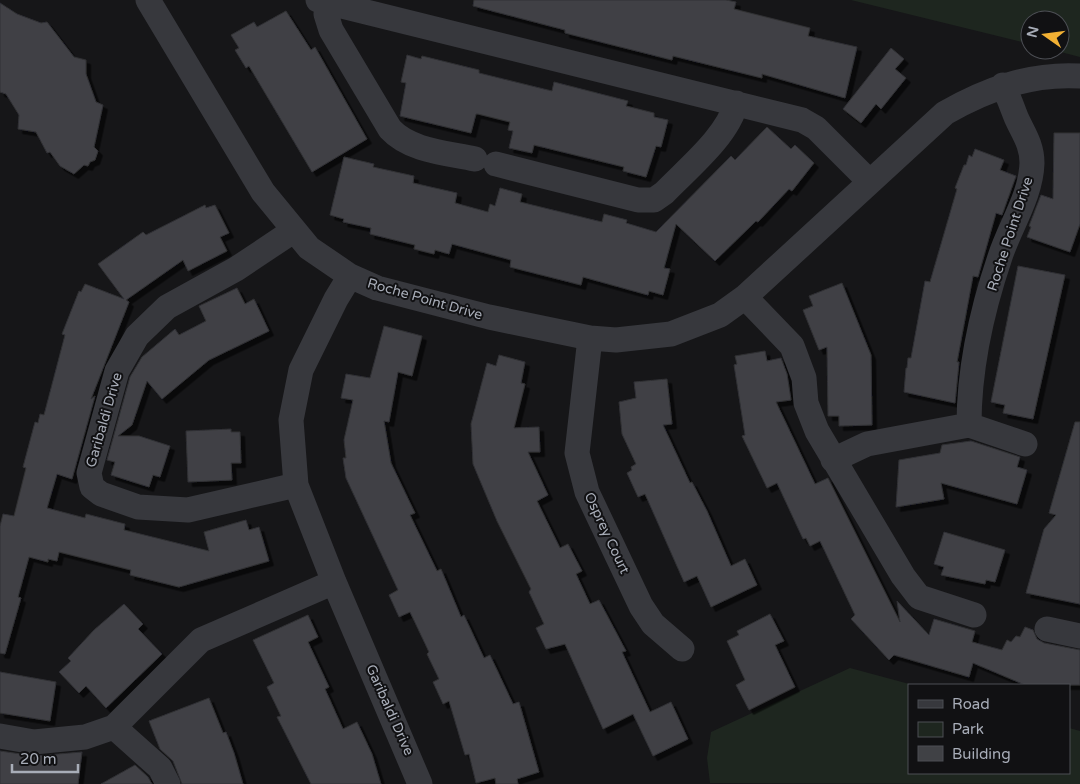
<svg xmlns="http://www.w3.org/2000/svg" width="1080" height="784" font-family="'Varela Round',sans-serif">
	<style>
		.green { fill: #1e261f }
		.building { fill: #404145; stroke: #303034; filter: url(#shadow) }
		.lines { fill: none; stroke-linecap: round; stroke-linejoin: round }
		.minor { stroke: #37383d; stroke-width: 25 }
		.labels { text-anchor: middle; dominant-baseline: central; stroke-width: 4; stroke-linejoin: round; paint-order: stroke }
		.street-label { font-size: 14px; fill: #a8adb8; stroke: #111113 }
	</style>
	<defs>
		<filter id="shadow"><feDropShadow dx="4.5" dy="4.5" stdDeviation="0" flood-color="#0009"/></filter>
	</defs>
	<rect width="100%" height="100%" fill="#161618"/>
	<path class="green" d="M851,0H1080V57L1053,50H1060V20H1030V44Z
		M850,668L913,685H909V773H1069V728L1080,731V784L710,783L707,758L711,732Z"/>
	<path class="building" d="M474,0H726L736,2L734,9L810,28L808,36L857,47L845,98L762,74V78L673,56L672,60L565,33V30L473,6Z
		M0,3L17,14L41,23L47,22L74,57L86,60V74L96,102L103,105L94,147L98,151L95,160L90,162L88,166L84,165L74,174L60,166L50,152L47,153L36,132L18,129L19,115L6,94L0,92Z
		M286,11L311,50L315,47L367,139L312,172L249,66L246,68L235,50L239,48L231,35L254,22L257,27Z
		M891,48L904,59L895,69L906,78L881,109L876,104L861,123L843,109Z
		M407,55L421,59L422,56L479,70V73L552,91L554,82L628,101L626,106L654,113V117L668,120L661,147L656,146L646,177L623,171L624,167L534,145L532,153L509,148L513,131L508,130L510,122L478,114H476L471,133L400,116L406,83L401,82Z
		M767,127L791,149L795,145L814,163L792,191L789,189L758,222L756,221L715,261L676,224L664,268L670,269L663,295L649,291L648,295L583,277L581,285L510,267L511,260L452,244L449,254L435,250L434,254L414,249L415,245L370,234L371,228L343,222L344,219L330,215L344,157L374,164L373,167L414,176L413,183L457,193L455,203L488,212L490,204L495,206L500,188L522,194L520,202L602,222L604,214L627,220L626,223L656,232L731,156L735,160Z
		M1054,133H1080V224L1070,252L1027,237L1031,227L1029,226L1041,195L1053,199Z
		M975,149L1004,160L1000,170L1016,176L1002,215L996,213L978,277L973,276L957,362H959L955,403L904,392L906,368H907L908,358H911L925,281L930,282L957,189L955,188L964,165H966L969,155L972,157Z
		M205,205L206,208L215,205L229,233L220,237L227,251L188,271L183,260L126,300L129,302L91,399L95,396L72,479L57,474L47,508L85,518L86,514L125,524L124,530L209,551L204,532L246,520L249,530L259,527L269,561L179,587L130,575L131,570L59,552L57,561L48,559V562L29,557L18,597L21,598L5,654L0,653V526L3,514L14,516L26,468L23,467L35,422L38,423L40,414L44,415L65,335L62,334L79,291L81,292L85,284L124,299L98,264L143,232L146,235Z
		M1018,266L1065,275L1033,419L1003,413L1005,405L991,402Z
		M842,283L871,355L872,425L839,426V416H828L827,347L819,350L803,310L813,306L809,296Z
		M237,288L245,304L254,299L269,331L209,360L162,399L147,381L132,425L118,436H139L170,446L160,477L153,475L149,487L111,475L115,462L107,460L130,377L142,357L175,329L179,335L206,321L199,306Z
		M384,326L422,336L412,376L398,372L389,422L384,421L391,463L415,513L410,515L437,571L441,569L461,617L464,615L484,658L490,655L513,704L519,702L539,772L517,779L518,784H496L495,778L476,783L469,754L465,755L449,701L443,704L433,682L439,679L427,654L429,652L410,612L399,617L389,595L398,590L346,478L343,458H346L344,440L353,400L341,398L346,374L370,378Z
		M765,351L767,361L781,358L787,374L791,400L776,402L815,484L828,478L900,622L897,601L929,635L934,619L975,631L972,642L1002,650L1007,640L1011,642L1016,636L1020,637L1025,627L1033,630L1037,639L1044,643L1080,650V685H1025L973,663L969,677L894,655L889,660L851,619L855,615L820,541L810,546L806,538L803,539L777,483L767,488L742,436L745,435L734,365L737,364L735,356Z
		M499,355L525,362L521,383L525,384L514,428L539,427L540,452H528L548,495L537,501L560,548L568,544L582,571L576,574L590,604L599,600L626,651L622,652L650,712L671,702L688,739L653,756L633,714L603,729L565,644L546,649L536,628L544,624L529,592L531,589L497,521L473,464L471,424L487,363L496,366Z
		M667,379L672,424L663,425L690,483L692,482L707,511L731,566L745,559L757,585L711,607L697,576L684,582L645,494L638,497L627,473L632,470L631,467L636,464L622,434L619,402L636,398L634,382Z
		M1075,422H1080V604L1026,593L1044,529L1056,515L1049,513Z
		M231,429V432H240L241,463H231L232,480L188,482L186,431Z
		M971,441L1020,457L1017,467L1027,470L1017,504L941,483L944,499L896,507L899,460L940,453L942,445Z
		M944,532L1005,550L995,582L986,580L985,584L941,575L944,567L934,564Z
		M124,604L143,624L138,629L162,654L106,708L86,686L79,693L59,672L71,661L68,658L94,630Z
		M770,614L784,641L775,645L795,687L749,710L736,685L745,680L727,641L739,635L737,631Z
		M308,615L318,637L308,642L329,687L325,689L343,729L357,722L372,754L381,784H311L277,717L281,716L267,687L274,683L253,640Z
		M0,672L56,682L50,721L0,713Z
		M209,698L223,733L226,732L234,753L243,784H182L173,761L160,749L149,721Z
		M0,751L35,756L82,752L78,784H0Z
		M135,765L148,777L152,784H101Z"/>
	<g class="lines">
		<path class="minor" d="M148,0L263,192L309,248L350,276L377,288L489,317L590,338L616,340L671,334L720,315L745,297L945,113C987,89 1031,73 1080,76
			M318,0L802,120L816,128L869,181
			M328,2L326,14L331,30L390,129C410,151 448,153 475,159
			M496,164L638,200H654L664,193C688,168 728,136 736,103
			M293,231L236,269L167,307L137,336L117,371L89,473L92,487L101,494L138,507L188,510L296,485
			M350,276L336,299L301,370L291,420L296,485L334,582L420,784
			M745,297L792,346L804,378L806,403L817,431L903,576L919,597L974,615
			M590,338L577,453L587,492L641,606L653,624L682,649
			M969,425C969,369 982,310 1000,257C1010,226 1031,196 1032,163C1032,144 1023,133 1016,117C1012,106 1008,96 1003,85
			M833,460L867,444L969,425L1025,444
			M1047,629L1080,636
			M114,727L160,768L168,784
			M0,736L34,742L85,737L114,727L201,640L334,582"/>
	</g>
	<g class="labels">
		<g class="street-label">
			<text transform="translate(1010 234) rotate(-72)">Roche Point Drive</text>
			<text transform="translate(425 299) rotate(16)">Roche Point Drive</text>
			<text transform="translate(104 420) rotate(-74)">Garibaldi Drive</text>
			<text transform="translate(607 533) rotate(65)">Osprey Court</text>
			<text transform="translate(390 710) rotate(66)">Garibaldi Drive</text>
		</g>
	</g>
	<rect x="908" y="684" width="162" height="90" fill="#111113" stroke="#4d4f55"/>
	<rect x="918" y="700" width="25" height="8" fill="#37383d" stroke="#4d4f55"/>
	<text x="952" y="709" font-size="15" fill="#a8adb8">Road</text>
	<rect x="918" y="722" width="25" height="15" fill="#1e261f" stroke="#4d4f55"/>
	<text x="952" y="734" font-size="15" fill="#a8adb8">Park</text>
	<rect x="918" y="746" width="25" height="15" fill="#404145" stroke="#4d4f55"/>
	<text x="952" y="759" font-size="15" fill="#a8adb8">Building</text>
	<g transform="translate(1045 35) rotate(284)"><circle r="24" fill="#111113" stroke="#4d4f55"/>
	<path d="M0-4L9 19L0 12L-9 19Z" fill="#f2b134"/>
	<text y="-8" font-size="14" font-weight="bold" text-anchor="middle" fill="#a8adb8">N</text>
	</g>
	<path d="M12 764v8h66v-8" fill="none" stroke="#a8adb8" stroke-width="2.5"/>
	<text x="20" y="764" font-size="15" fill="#a8adb8" stroke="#111113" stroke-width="4" paint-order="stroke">20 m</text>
</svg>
